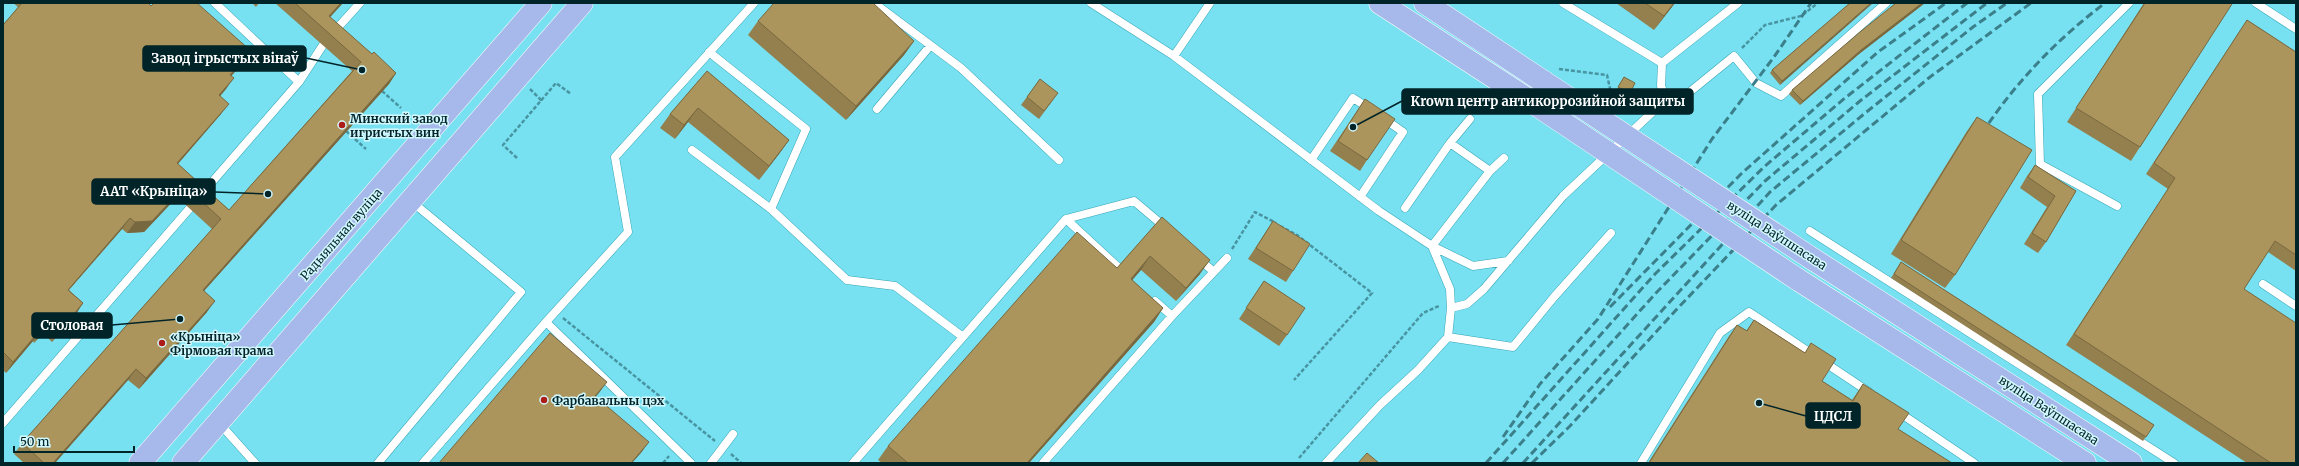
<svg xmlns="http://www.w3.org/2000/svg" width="2299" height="466" font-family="Merriweather,serif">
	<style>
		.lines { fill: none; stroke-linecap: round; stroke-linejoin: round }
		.service-casing { stroke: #34a6b5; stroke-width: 9 }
		.primary-casing { stroke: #fff; stroke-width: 23 }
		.path { stroke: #4895a1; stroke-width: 2.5; stroke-dasharray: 4 2; stroke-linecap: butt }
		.service { stroke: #fff; stroke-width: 8 }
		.primary { stroke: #a7b8ea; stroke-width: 22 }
		.rail { stroke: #3a7f8a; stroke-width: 3; stroke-dasharray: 8 4; stroke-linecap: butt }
		.primary-bridge-casing { stroke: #fff; stroke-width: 23; stroke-linecap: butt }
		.primary-bridge { stroke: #a7b8ea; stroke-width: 22 }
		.wall { fill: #94804f }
		.shaded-wall { fill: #786840 }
		.building { fill: #ac955c; stroke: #786840 }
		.poi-dot { fill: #ad1c17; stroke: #d2f8fe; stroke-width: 1.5 }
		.labels { text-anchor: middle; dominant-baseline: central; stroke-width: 3; stroke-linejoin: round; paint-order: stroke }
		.poi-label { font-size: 12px; font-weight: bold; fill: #012429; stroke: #d2f8fe; text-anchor: start }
		.street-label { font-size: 12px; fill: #012429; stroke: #d2f8fe }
		.leader { fill: none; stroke: #012429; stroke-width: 1.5 }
		.callout-dot { fill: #012429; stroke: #d2f8fe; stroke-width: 1.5 }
		.callout { fill: #012429; stroke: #012429; stroke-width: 1.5 }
		.callout-label { font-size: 13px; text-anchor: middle; font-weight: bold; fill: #fff }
	</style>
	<rect width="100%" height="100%" fill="#77e1f2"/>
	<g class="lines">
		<defs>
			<path id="service" d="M874,3L961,68L1059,160
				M1091,3L1174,56L1210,3
				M1563,3L1662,63L1661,86L1670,108
				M2256,3L2296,29
				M332,34L360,3
				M709,52L806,129L771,209L847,280L895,286L963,337
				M1174,56L1379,211L1432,246L1450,289L1451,308L1448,337L1418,370L1380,405L1326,463
				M1662,63L1738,3
				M299,82L323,45
				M877,109L930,46
				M1450,143L1470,119
				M692,150L771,209
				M1504,158L1490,171L1432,246L1473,266L1508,261
				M1311,160L1353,98L1370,109
				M199,197L299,82L215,3
				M1360,197L1403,132L1383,118
				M2117,206L2040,164L2038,94L2129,3
				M1405,208L1450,143L1490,171
				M1066,219L1119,268
				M1810,231L2174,463
				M1199,259L1214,272
				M2263,284L2296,306
				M1155,301L1172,316
				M1451,308L1467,304L1484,289L1563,196L1660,105L1670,108L1734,56L1756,83L1781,96L1886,3
				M546,322L691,463
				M1448,337L1513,347L1554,297L1611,233
				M1897,411L1974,463
				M3,423L190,208
				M220,424L255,463
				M378,463L521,292L411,201
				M423,463L546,322L628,232L615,157L754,3
				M711,463L733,434
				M853,463L1066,219L1134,201L1166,228
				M1043,463L1172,316L1227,258
				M1641,463L1720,333L1749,312L1869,392"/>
			<path id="primary" d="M1380,3L1532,102
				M1425,3L1544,82
				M1811,258L2131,463
				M1797,279L2085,463
				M140,463L541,3
				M183,463L582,3"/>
		</defs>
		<use href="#service" class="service-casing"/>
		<use href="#primary" class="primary-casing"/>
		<path class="path" d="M1742,48L1765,25L1801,16L1818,3
			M1559,69L1607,75L1611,93L1628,105H1642
			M530,89L541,100
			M382,91L401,108
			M346,131L366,149
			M517,158L503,145L556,83L571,94
			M1280,226L1297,235L1372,293L1294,380
			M1232,249L1255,212L1276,223
			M563,318L715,441
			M171,353L175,357
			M731,454L741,463
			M1299,458L1423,313L1439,306
			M663,463L669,456"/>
		<use href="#service" class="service"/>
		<use href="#primary" class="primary"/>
		<path class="rail" d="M1982,133C2016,82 2056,40 2105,3
			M1610,307L1741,174L1878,52L1946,3
			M1503,437L1540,384L1598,319L1712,139L1774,57L1811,3
			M1486,463L1655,274L1765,166L1845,98L1967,3
			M1503,463L1656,293L1765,181L1860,101L1987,3
			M1523,463L1770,192L1864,114L1973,27L2007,3
			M1532,463L1570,426L1677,309L1776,205L1930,77L2031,3"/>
		<defs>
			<path id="primary-bridge" d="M1544,82L1811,258
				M1532,102L1797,279"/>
		</defs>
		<use href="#primary-bridge" class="primary-bridge-casing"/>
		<use href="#primary-bridge" class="primary-bridge"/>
	</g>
	<path class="wall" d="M13,3H148L151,6L251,51L244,62L231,76L226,89L220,96L221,114L178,164L229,210L352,71L275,3H343L330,17L372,54L396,73L389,84L204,291L207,312L139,389L128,380L55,463H24L14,454L22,443L212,229L177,197L144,232L127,233L122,229L69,290L83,303L76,314L52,342L43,333L34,343L33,341L6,373L3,370V25L18,7Z
		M252,3H259L256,7Z
		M1616,3H1675L1654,30Z
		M1850,3L1780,85L1770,73L1772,70Z
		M1896,3H1925L1859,54L1800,105L1789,94L1792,90Z
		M2144,3H2230L2140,147L2131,161L2067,122Z
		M2247,20L2296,52V271L2268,252L2244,289L2296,463H2247L2066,345L2168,189L2146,174Z
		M758,21L914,41L904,55L846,120L748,35Z
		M707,71L789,140L779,154L759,180L688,122L675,139L660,128L670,114Z
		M1624,77L1630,93L1627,97L1616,91Z
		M1040,79L1053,100L1039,119L1021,105Z
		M1365,99L1367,160L1360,171L1330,151Z
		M1977,117L1955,275L1945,288L1891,254L1967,131Z
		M2035,165L2076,191L2046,242L2038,253L2024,244L2047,207L2020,188L2027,176Z
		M1162,217L1200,274L1176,301L1141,270L1132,280L1163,308L1154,322L1029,463H882L878,460L888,446L1117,268Z
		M1273,221L1293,271L1286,282L1248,259Z
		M1901,262L2154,425L2143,441L1891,278Z
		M1264,281L1287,335L1279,346L1239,319Z
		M1754,320L1805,353L1811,343L1822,381L1852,400L1863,384L1898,429L1952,463H1648L1729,336L1737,325L1746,331Z"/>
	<path class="shaded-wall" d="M341,3H343L321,27L329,16Z
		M1674,3H1675L1654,30L1664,16Z
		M1871,3H1873L1780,85L1782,81Z
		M1922,3H1925L1859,54L1800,105L1803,101L1861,50Z
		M914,41L904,55L846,120L856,106Z
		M251,51L244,62L222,86L230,75Z
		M396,73L389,84L195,301L203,290Z
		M234,78L226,89L212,106L219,95Z
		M229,104L221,114L169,174L177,163Z
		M698,108L688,122L675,139L684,125Z
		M789,140L779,154L759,180L769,166Z
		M185,186L177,197L144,232L127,233L135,222Z
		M130,218L122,229L60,300L68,290Z
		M1150,256L1141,270L1121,293L1131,279Z
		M1210,260L1200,274L1176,301L1186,288Z
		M215,301L207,312L139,389L146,378Z
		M83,303L76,314L52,342L60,331Z
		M1163,308L1154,322L1029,463H1027Z
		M50,322L43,333L34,343L42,332Z
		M40,330L33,341L6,373L13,362Z
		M136,369L128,380L55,463H53Z
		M607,382L599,393L587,407L595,396Z
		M649,442L641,453L632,463H631Z"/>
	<path class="building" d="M22,3H148L151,6L154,3H197L251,51L230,75L234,78L219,95L229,104L177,163L229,210L361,62L295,3H341L329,16L372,54L374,52L396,73L203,290L215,301L146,378L136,369L53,463H44L22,443L221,219L185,186L152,221L135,222L130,218L68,290L83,303L60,331L50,322L42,332L40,330L13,362L4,353L3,354V25Z
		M774,3H873L914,41L856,106L758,21Z
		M1645,3H1674L1664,16Z
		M1850,3H1871L1782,81L1772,70Z
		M1896,3H1922L1861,50L1803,101L1792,90L1860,32Z
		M2145,3H2230L2232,4L2140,147L2076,108Z
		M2247,20L2296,52V255L2275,241L2244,289L2296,323V463H2271L2074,334L2175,178L2154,163Z
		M707,71L789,140L769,166L698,108L684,125L670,114Z
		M1624,77L1635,83L1630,93L1618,87Z
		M1040,79L1058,93L1044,111L1027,97Z
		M1365,99L1395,119L1367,160L1338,141Z
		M1977,117L2032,150L1955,275L1901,240Z
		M2035,165L2076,191L2046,242L2032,233L2055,196L2028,177Z
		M1162,217L1210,260L1186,288L1150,256L1131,279L1163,308L1027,463H908L888,446L1077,232L1117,268Z
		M1273,221L1310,244L1293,271L1256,248Z
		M1901,262L2154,425L2146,437L1894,274Z
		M1264,281L1305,308L1287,335L1246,308Z
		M1754,320L1805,353L1811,343L1836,359L1822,381L1853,401L1863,384L1909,413L1898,429L1952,463H1649L1737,325L1747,331Z
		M550,333L607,382L595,396L649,442L631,463H439Z
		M1367,453L1379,463H1358Z"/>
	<g class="poi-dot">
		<circle cx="342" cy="125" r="4"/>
		<circle cx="162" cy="343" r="4"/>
		<circle cx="544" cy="400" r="4"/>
	</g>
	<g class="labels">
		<g class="poi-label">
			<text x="350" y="118">Минский завод<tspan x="350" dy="14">игристых вин</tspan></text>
			<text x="170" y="336">«Крыніца»<tspan x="170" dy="14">Фірмовая крама</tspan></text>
			<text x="552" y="400">Фарбавальны цэх</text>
		</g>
		<g class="street-label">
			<text transform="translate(341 234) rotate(-49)">Радыяльная вуліца</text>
			<text transform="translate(1777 235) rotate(33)">вуліца Ваўпшасава</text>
			<text transform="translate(2049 410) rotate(33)">вуліца Ваўпшасава</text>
		</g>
	</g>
	<path class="leader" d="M362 70L306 58M1353 127L1402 101M268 194L215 192M180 319L112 325M1759 403L1806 416"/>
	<g class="callout-dot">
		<circle cx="362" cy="70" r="4"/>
		<circle cx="1353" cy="127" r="4"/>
		<circle cx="268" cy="194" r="4"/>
		<circle cx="180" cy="319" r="4"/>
		<circle cx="1759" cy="403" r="4"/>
	</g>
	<g class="callout">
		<rect x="143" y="46" width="163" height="25" rx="4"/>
		<rect x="1402" y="89" width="291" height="25" rx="4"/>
		<rect x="92" y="179" width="123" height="25" rx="4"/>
		<rect x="32" y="313" width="80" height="25" rx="4"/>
		<rect x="1806" y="403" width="54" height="25" rx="4"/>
	</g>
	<g class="callout-label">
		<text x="225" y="63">Завод ігрыстых вінаў</text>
		<text x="1548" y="106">Krown центр антикоррозийной защиты</text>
		<text x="154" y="196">ААТ «Крыніца»</text>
		<text x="72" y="330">Столовая</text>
		<text x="1833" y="421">ЦДСЛ</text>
	</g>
	<rect width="2299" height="466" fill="none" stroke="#012429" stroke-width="8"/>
	<path d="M14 446v6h120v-6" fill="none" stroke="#012429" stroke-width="2"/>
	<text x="20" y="446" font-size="12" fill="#012429" stroke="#d2f8fe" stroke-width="3" paint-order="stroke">50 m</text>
</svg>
